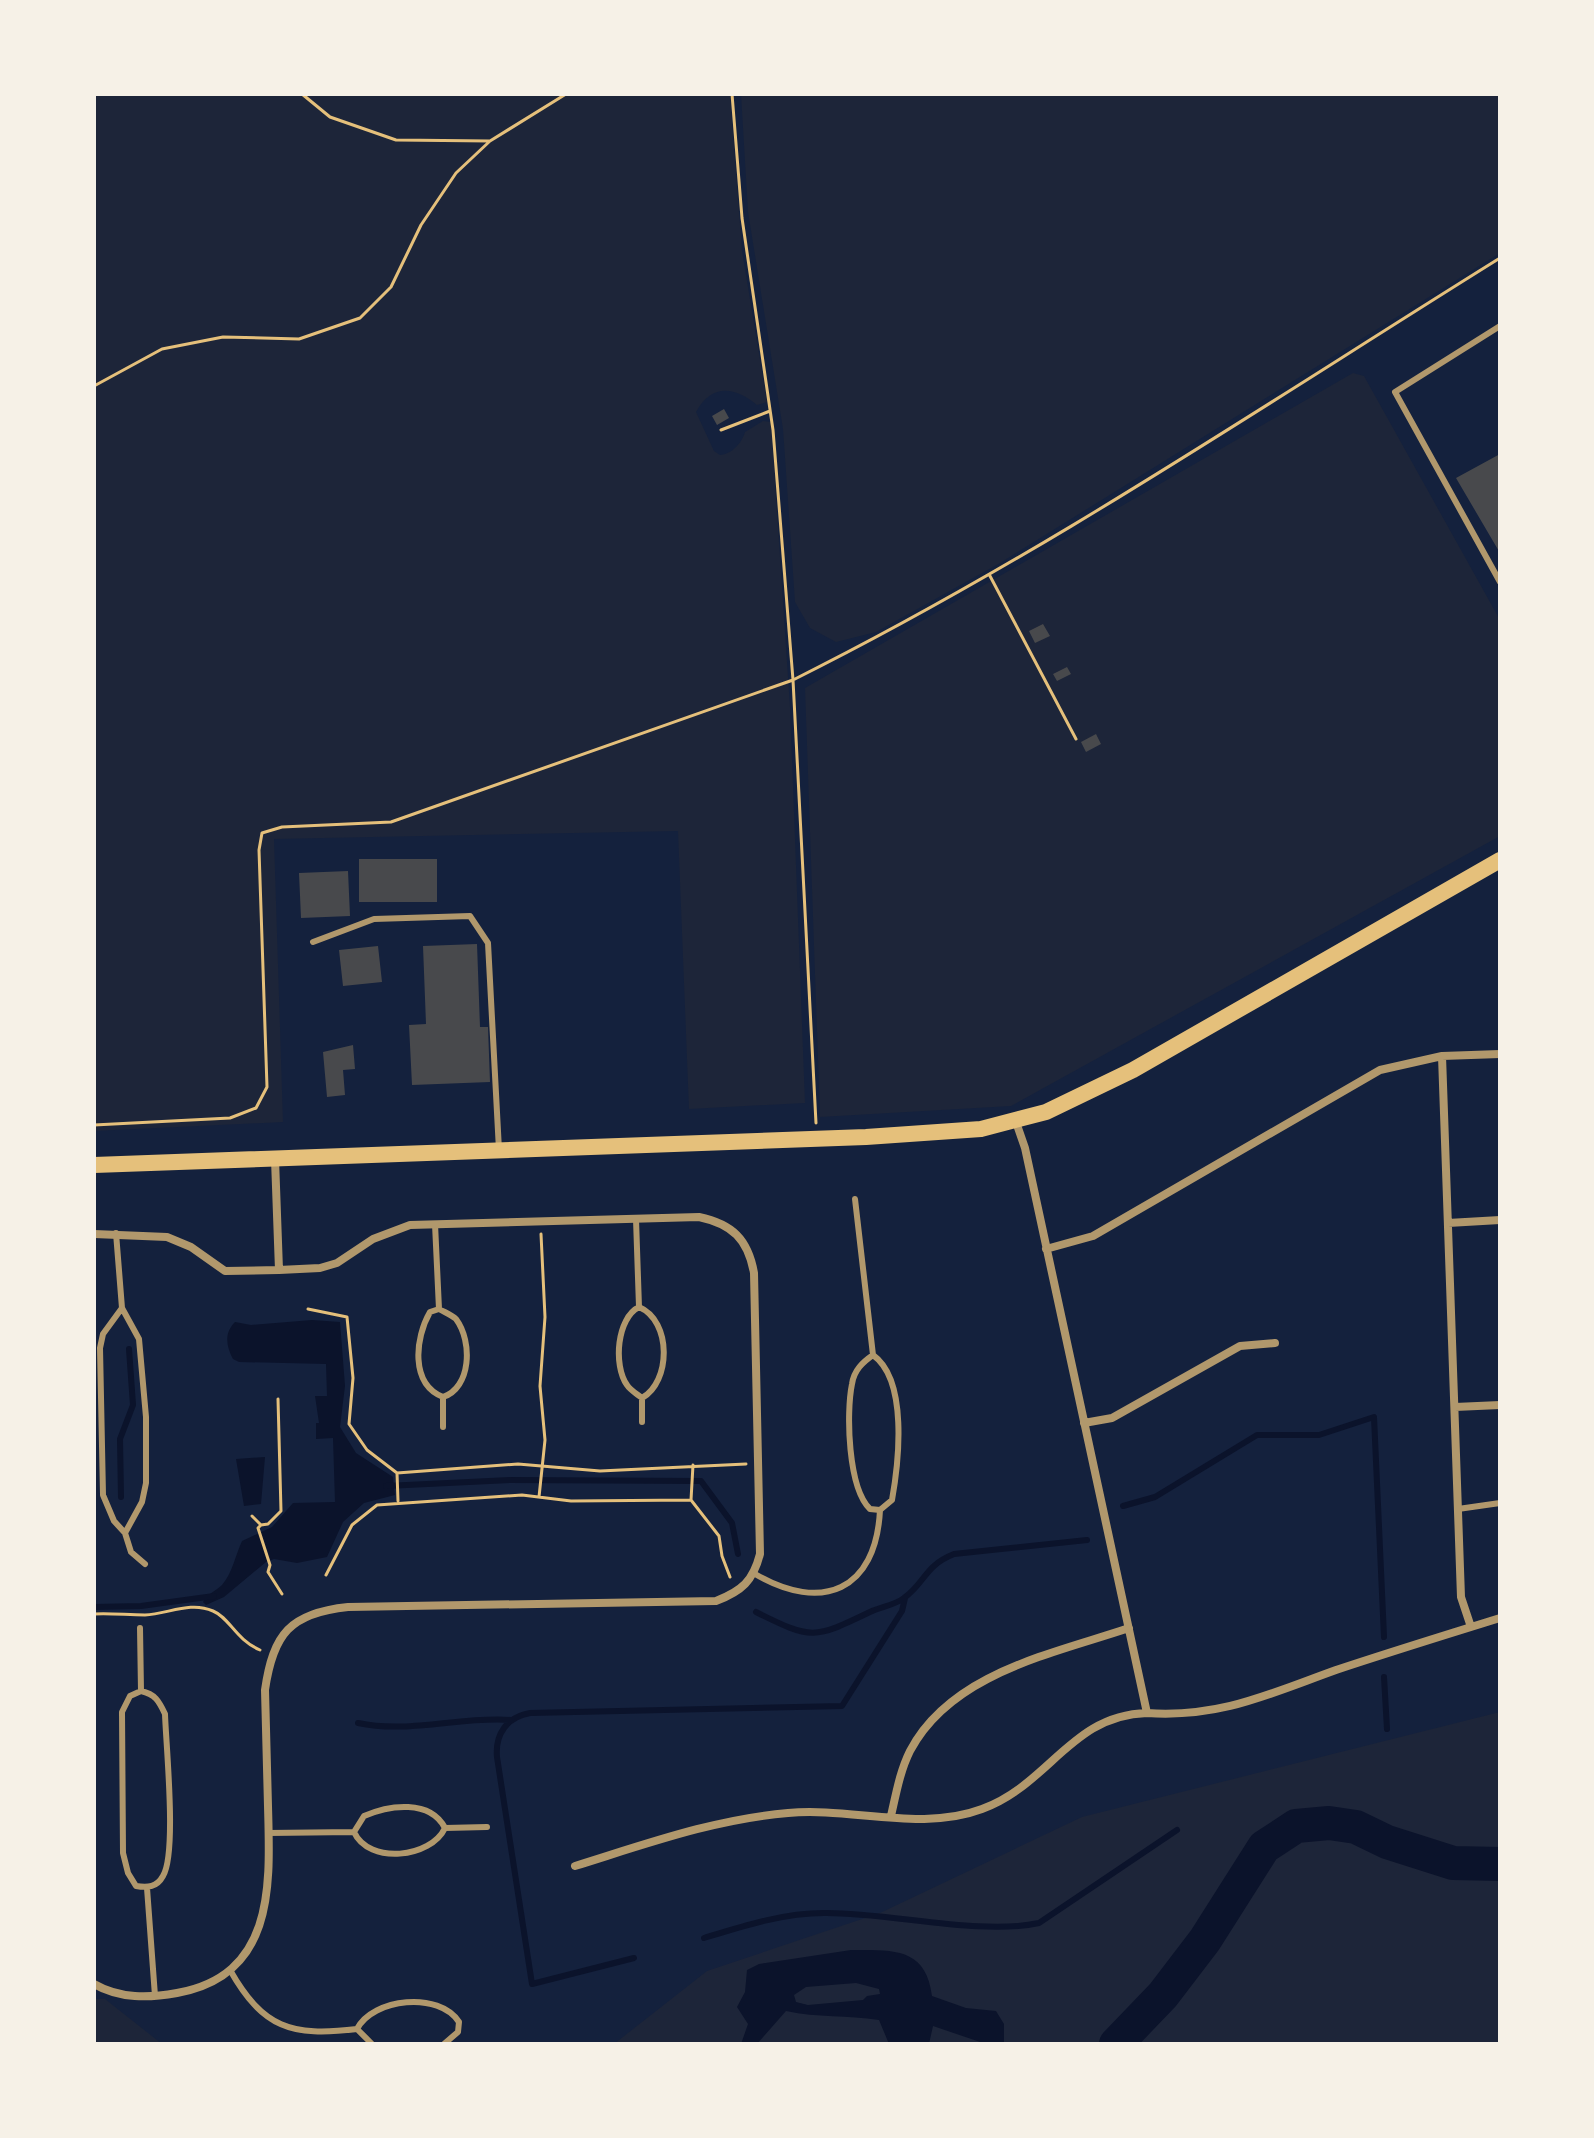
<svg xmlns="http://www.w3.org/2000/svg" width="1594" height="2138" font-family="Lato,sans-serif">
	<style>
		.green { fill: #1d2539 }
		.water { fill: #0b132b; fill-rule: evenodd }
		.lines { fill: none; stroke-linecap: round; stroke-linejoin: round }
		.stream { stroke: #0b132b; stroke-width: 6 }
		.river { stroke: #0b132b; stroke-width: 34 }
		.building { fill: #48494c }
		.path { stroke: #e5c07b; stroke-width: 3 }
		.service { stroke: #b1986c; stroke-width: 6 }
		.minor { stroke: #b1986c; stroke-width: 8 }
		.secondary { stroke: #e5c07b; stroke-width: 16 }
	</style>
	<rect width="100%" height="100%" fill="#14213d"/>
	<path class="green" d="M94,94H730L742,251L767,402L757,405C735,387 712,383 696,412L714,451L720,455C732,454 742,443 745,432L763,421L771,422L790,707L805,1103L689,1109L678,831L274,839L283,1122L94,1131Z
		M741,94H1500V253L1000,563L876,632L836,642L810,628L795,602L783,429L748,212Z
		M1353,373L1364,376L1500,620V836L1011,1106L820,1117L805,688Z
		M1500,1712V2044H614L707,1971L880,1913L1082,1817Z
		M94,1999H105L162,2044H94Z"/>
	<path class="water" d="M312,1320L340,1322L345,1386L340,1427L356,1453L393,1477L395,1495L364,1503L343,1522L327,1557L297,1563L274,1559L266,1562L224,1597L206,1605L203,1602C208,1593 215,1592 222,1585C233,1572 235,1556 242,1541L272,1527L293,1503L335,1502L333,1438L316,1439V1423H319L315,1396H327L326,1364L239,1362L233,1359C226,1346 224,1333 235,1322L251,1325Z
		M265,1457L261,1504L244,1506L236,1459Z
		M851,1950C893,1950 926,1947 932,1996L966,2008L996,2011L1004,2024V2044H986L933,2026L929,2044H889L879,2020C847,2015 818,2018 786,2011L757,2044H741L748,2024L737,2007L745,1992L747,1970L759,1964ZM856,1983L879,1989L880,1994L867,1996L863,2000L808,2005L796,2002L794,1995L806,1987Z"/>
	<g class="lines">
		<path class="stream" d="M386,1486L510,1480L701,1481L732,1523L738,1554
			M121,1497L120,1439L133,1405L129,1349
			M1123,1506L1155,1497L1257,1435H1319L1374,1417L1384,1637
			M94,1607L141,1606L214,1596
			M756,1612C812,1640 814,1639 870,1612C881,1607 895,1605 904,1598C926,1582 924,1566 954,1554L1087,1540
			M1384,1677L1387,1729
			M358,1723C409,1734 461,1716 511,1720
			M704,1938C743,1926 783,1913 824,1913C888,1912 980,1936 1039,1923L1177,1830
			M634,1958L532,1984L497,1757C495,1734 507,1717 530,1713L842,1706L902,1611L905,1598"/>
		<path class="river" d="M1116,2044L1163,1995L1205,1940L1264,1847L1296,1826L1329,1823L1356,1827L1387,1842L1453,1863L1500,1864"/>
	</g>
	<path class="building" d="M724,409L729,418L717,425L712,416Z
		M1500,454V553L1456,478Z
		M1043,624L1050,636L1035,643L1029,631Z
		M1067,667L1071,674L1057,681L1053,674Z
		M1096,734L1101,744L1086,752L1081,742Z
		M359,859H437V902H359Z
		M348,871L350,916L301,918L299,873Z
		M477,944L480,1027H488L490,1082L412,1085L409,1025L426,1024L423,946Z
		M378,946L382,982L343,986L339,950Z
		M353,1045L355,1069L343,1070L345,1095L327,1097L323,1052Z"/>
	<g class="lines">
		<path class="path" d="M302,94L330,117L396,140L490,141L566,94
			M94,386L162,349L223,337L299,339L360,318L391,287L421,225L456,173L490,141
			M721,430L770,411
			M990,576L1076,739
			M816,1123L793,680C1038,558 1267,403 1500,258
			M94,1125L230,1118L256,1108L267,1087L259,850L262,833L282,827L391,822L793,680L773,430L742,218L732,94
			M308,1309L347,1317L353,1378L349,1424L367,1450L397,1473L518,1464L600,1471L746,1464
			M397,1473L398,1501
			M539,1497L545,1440L540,1386L545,1317L541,1234
			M691,1500L693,1465
			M252,1516L261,1525L258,1528L270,1565L268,1572L282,1594
			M261,1525L268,1524L281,1511L278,1399
			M326,1575L352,1525L377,1505L522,1495L571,1501L691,1500L719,1536L722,1556L730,1577
			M94,1614C111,1613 127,1615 145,1615C168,1614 190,1601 213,1611C230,1618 235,1639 260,1650"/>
		<path class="service" d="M1500,326L1395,392L1500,582
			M313,942L374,919L470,916L488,943L499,1150
			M636,1219L639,1307C672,1321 671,1382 642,1398C637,1394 630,1390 627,1385C613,1365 617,1318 639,1307
			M435,1224L439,1309C444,1312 452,1315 456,1319C473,1342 471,1388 443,1397C410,1384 415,1338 430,1312L439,1309
			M116,1233L122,1308L139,1339L146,1417V1483L142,1502L125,1533
			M122,1308L103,1334L100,1348L103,1495L114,1521L125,1533L131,1552L145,1564
			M873,1355C863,1362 854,1370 852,1384C846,1413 848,1488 870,1509L880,1510
			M443,1397V1427
			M642,1398V1422
			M1458,1509L1500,1503
			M755,1574C822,1613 876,1591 880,1510L892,1500C899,1461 908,1380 873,1355L855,1199
			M140,1628L141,1691
			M141,1691C155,1694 159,1701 165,1714C166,1746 177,1853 163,1876C157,1887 148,1888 136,1886L128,1873L123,1853L122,1712L130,1696Z
			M445,1828L487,1827
			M268,1833L354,1832L364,1816C389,1805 430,1799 445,1828C431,1858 369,1865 354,1832
			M147,1888L155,1996
			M230,1970C263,2028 291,2037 357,2029
			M357,2029C373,1998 439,1991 459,2022L458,2032L444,2044
			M357,2029L372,2044"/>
		<path class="minor" d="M1500,1054L1442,1056L1461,1597L1471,1627L1500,1618
			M1016,1122L1025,1148L1147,1713C1220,1718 1269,1694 1336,1670C1381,1655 1426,1641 1471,1627
			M275,1159L279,1270
			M1448,1223L1500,1220
			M94,1234L167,1237L191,1247L225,1271L279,1270L320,1268L337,1263L373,1239L410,1225L699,1217C732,1224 748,1239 754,1273L760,1554C753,1581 742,1591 716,1601L348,1607C290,1613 273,1634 265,1690C266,1729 267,1768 268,1806C270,1884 276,1975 177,1993C149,1998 120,1999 94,1984
			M1046,1249L1093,1236L1380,1070L1442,1056
			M1455,1407L1500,1405
			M1084,1423L1112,1418L1240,1346L1275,1343
			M891,1816C896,1794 900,1771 910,1751C951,1673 1052,1654 1129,1628
			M575,1866C646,1844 715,1819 788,1813C851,1807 921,1832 982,1809C1050,1784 1071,1715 1147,1713"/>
		<path class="secondary" d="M94,1165L866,1137L981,1129L1046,1112L1133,1070L1500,860"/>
	</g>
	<rect width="1594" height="2138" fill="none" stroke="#f6f1e7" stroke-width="192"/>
</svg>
